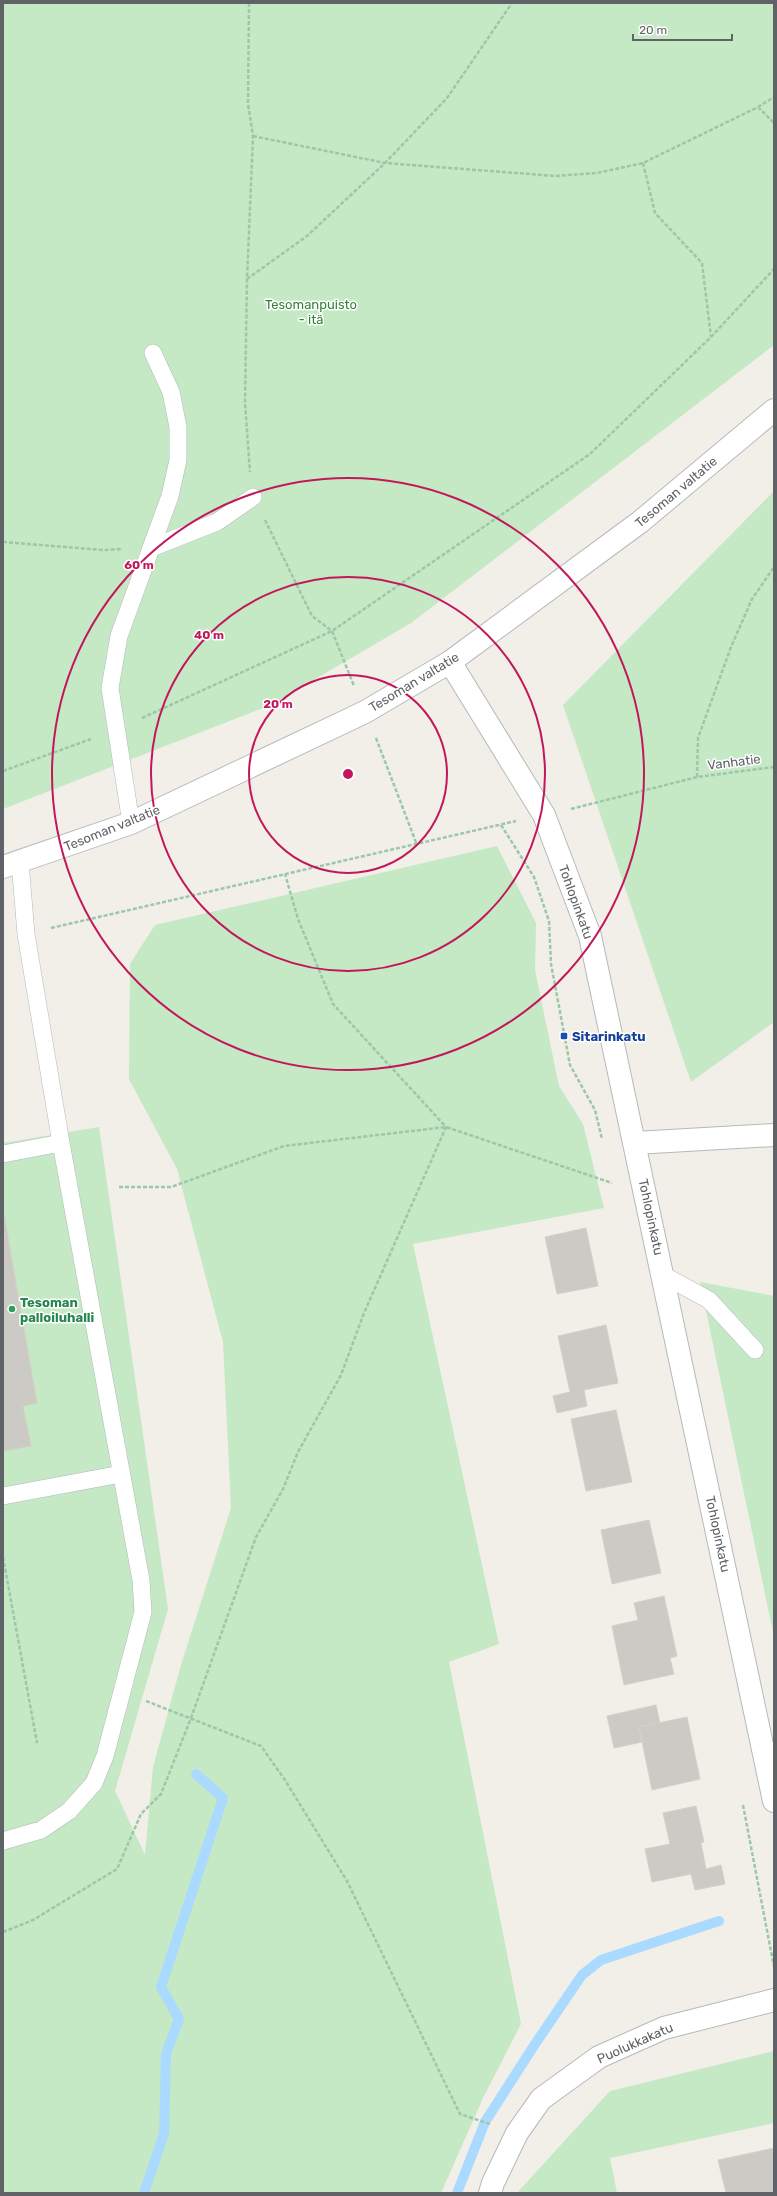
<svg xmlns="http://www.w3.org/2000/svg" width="777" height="2196" font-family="Rubik,sans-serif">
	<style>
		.green { fill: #c5e8c5 }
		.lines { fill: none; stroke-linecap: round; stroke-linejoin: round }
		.stream { stroke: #aadaff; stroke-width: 10 }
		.building { fill: #cccac5; stroke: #d6d1c6 }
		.service-casing { stroke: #b5b8bc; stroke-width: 18 }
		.minor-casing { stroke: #b5b8bc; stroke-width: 24 }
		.tertiary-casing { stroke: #b5b8bc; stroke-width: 24 }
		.secondary-casing { stroke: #b6babf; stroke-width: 24 }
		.path { stroke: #9cc7a9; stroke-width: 2.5; stroke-dasharray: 4 2; stroke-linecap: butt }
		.service { stroke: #fff; stroke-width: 17 }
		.minor { stroke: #fff; stroke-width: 22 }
		.tertiary { stroke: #fff; stroke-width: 22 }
		.secondary { stroke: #fff; stroke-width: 22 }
		.ring { fill: none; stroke: #c2185b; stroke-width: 2 }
		.transit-dot { fill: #1a4fb4; stroke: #fff; stroke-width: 1.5 }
		.leisure-dot { fill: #2e9e5b; stroke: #fff; stroke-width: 1.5 }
		.labels { text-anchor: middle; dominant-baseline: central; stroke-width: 3; stroke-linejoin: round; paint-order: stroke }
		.park-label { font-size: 13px; fill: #348238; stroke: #fff }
		.street-label { font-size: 13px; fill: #5f6368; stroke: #fff }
		.transit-label { font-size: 13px; font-weight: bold; fill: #164399; stroke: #fff; text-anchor: start }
		.leisure-label { font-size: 13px; font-weight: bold; fill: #27864d; stroke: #fff; text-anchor: start }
		.centre { fill: #c2185b; stroke: #fff; stroke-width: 2 }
		.ring-label { font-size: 12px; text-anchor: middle; font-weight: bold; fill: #c2185b; stroke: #fff; stroke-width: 3; stroke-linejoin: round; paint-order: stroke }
	</style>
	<rect width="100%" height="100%" fill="#f1efe8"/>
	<path class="green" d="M3,3H774V345L411,623L271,705L3,809Z
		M774,491V1022L691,1082L563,705Z
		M497,846L536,923L535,970L559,1086L583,1124L604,1208L413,1244L499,1644L449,1662L521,2024L483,2098L441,2193H3V1143L99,1127L168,1609L115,1791L145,1855L153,1767L181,1665L231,1508L223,1342L177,1169L129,1079L130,964L155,925Z
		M700,1282L774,1296V1637Z
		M774,2051V2123L610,2158L617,2193H517L610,2091Z"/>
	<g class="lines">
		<path class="stream" d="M144,2193L164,2134L166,2054L179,2019L161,1987L223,1798L196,1774
			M457,2193L485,2122L535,2044L582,1975L601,1960L719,1921"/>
	</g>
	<path class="building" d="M4,1214L37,1403L23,1406L31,1446L3,1451Z
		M586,1228L598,1286L557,1294L545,1237Z
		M606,1325L618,1383L584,1390L587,1406L557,1413L553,1396L570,1392L558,1336Z
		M616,1410L632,1482L586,1491L571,1419Z
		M649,1520L661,1573L612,1584L601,1530Z
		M664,1596L677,1656L670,1658L674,1674L624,1685L612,1626L638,1620L634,1603Z
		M656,1705L660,1723L639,1727L642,1742L614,1748L607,1716Z
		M687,1717L700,1779L652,1790L639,1727Z
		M696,1806L704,1842L701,1843L706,1869L721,1865L725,1884L695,1890L691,1874L652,1882L645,1849L670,1844L663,1813Z
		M774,2148V2193H726L718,2160Z"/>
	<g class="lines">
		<defs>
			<path id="service" d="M151,548L217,522L253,497
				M131,823L110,688L119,636L170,496L178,460V427L171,392L153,353
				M3,1154L61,1143
				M663,1275L709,1300L755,1350
				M3,1496L121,1474
				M3,1841L41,1830L69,1811L94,1783L105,1756L143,1612L141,1580L61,1143L26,934L20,862"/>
			<path id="minor" d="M635,1143L774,1135
				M490,2193L493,2183L517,2133L541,2099L599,2057L664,2028L774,2000"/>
			<path id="tertiary" d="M450,662L544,815L590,936L774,1801"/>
			<path id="secondary" d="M3,867L131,823L365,712L450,662L640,522L774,410"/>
		</defs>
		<use href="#service" class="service-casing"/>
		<use href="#minor" class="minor-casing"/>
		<use href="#tertiary" class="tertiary-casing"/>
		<use href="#secondary" class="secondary-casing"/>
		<path class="path" d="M249,3L248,104L253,136L247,279L245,403L250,472
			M758,107L774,123
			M253,136L385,163L555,176L597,173L643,163L758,107L774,97
			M643,163L655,213L702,263L711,337
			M247,279L307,236L385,163L447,98L512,3
			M265,520L312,616L332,631L354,686
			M3,542L103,550L122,549
			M142,718L332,631L590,454L711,337L774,269
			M376,738L417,845
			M3,771L91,739
			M697,777L698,738L731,647L752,599L774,567
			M571,809L697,777L774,767
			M501,825L534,877L549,921L551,964L570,1065L595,1110L602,1139
			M51,928L516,821
			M119,1187H171L284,1146L446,1127L612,1183
			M3,1557L37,1743
			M146,1701L261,1746L285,1780L347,1881L460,2114L490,2124
			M743,1805L774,1967
			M3,1932L33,1920L117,1869L141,1814L161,1794L191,1718L256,1537L283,1489L298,1452L341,1375L364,1313L446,1127L333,1004L298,919L285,874"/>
		<use href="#service" class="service"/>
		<use href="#minor" class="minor"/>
		<use href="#tertiary" class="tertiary"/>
		<use href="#secondary" class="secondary"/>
	</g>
	<g class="ring">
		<circle cx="348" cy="774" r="99"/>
		<circle cx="348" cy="774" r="197"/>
		<circle cx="348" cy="774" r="296"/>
	</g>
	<rect class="transit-dot" x="560" y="1032" width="8" height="8" rx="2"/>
	<circle class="leisure-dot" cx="12" cy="1309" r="4"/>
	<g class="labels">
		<g class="park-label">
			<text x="311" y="304">Tesomanpuisto<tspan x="311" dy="15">- itä</tspan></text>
		</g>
		<g class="street-label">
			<text transform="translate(676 492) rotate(-40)">Tesoman valtatie</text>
			<text transform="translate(414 682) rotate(-31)">Tesoman valtatie</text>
			<text transform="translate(734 762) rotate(-7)">Vanhatie</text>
			<text transform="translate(112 828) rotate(-22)">Tesoman valtatie</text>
			<text transform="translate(576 902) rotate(70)">Tohlopinkatu</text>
			<text transform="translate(651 1217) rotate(78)">Tohlopinkatu</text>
			<text transform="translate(718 1534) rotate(78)">Tohlopinkatu</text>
			<text transform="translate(635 2043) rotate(-24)">Puolukkakatu</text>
		</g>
		<g class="transit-label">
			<text x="572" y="1036">Sitarinkatu</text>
		</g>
		<g class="leisure-label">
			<text x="20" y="1302">Tesoman<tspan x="20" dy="15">palloiluhalli</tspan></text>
		</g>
	</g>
	<circle cx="348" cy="774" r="6" class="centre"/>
	<g class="ring-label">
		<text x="139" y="569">60 m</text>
		<text x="209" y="639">40 m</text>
		<text x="278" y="708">20 m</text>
	</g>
	<rect width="777" height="2196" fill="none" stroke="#5f6368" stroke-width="8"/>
	<path d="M633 34v6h99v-6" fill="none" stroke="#5f6368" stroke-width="2"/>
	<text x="639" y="34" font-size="12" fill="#5f6368" stroke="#ffffff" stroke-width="3" paint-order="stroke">20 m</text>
</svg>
